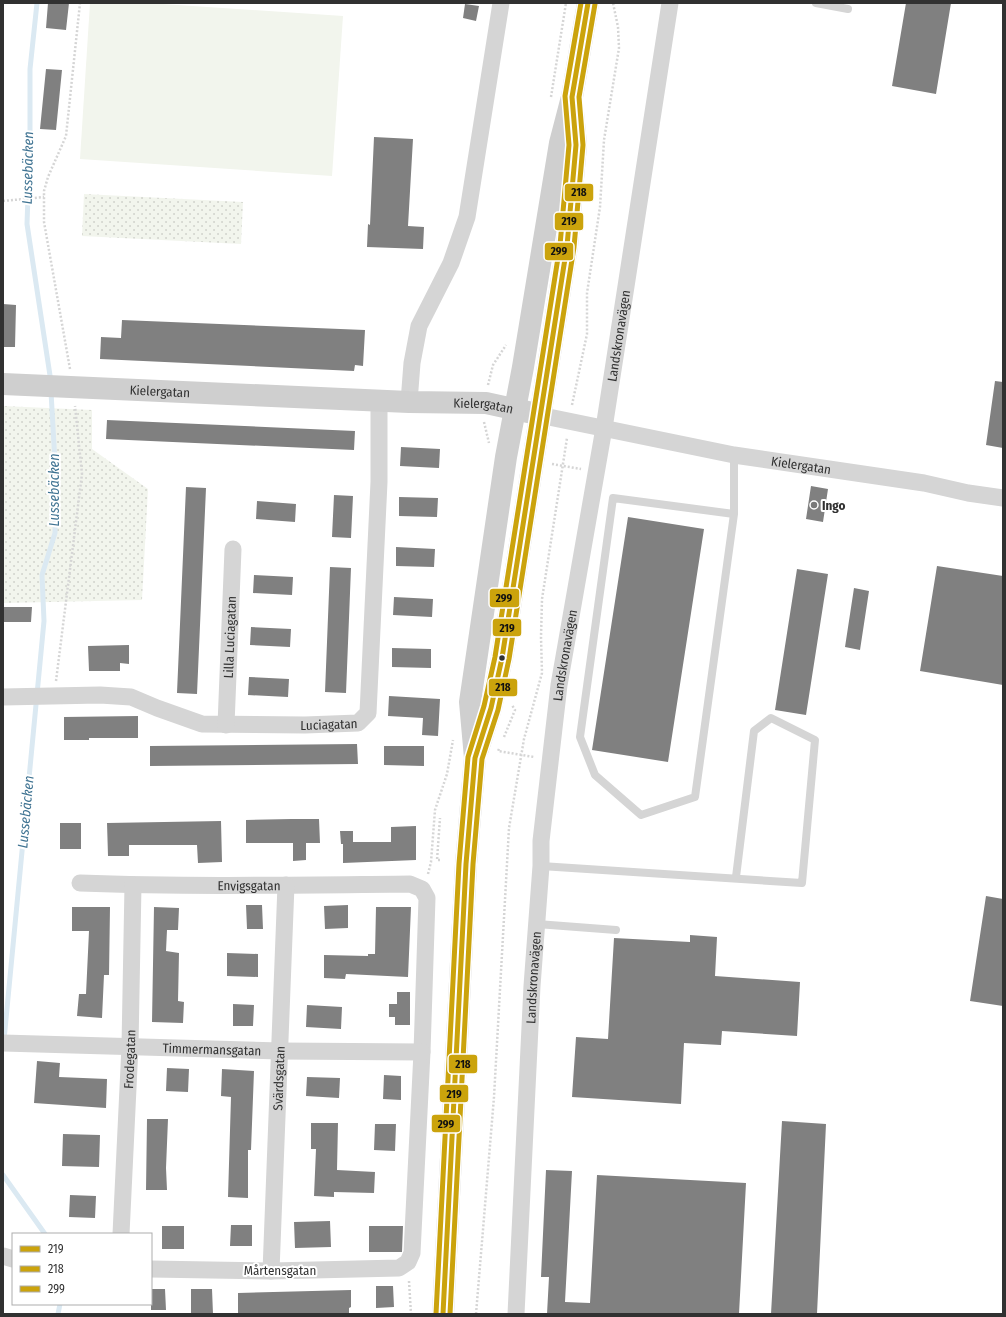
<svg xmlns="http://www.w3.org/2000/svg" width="1006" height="1317" font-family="'Fira Sans Condensed',sans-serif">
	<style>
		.grass { fill: #f2f5ed }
		.park { fill: url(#park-dots) }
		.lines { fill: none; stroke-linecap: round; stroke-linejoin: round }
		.stream { stroke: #dbe9f2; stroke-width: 5 }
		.building { fill: #808080 }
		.path { stroke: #d5d5d5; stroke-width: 2.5; stroke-dasharray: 2 2; stroke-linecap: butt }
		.lane { stroke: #d5d5d5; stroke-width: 8 }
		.street { stroke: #d5d5d5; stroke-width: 17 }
		.secondary { stroke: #cfcfcf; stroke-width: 22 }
		.bus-1-casing { stroke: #fff; stroke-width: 8 }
		.bus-2-casing { stroke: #fff; stroke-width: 8 }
		.bus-3-casing { stroke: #fff; stroke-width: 8 }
		.bus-1 { stroke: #cba30c; stroke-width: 5 }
		.bus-2 { stroke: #cba30c; stroke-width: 5 }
		.bus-3 { stroke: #cba30c; stroke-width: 5 }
		.poi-dot { fill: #797979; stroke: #fff; stroke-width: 1.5 }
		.bus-dot { fill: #313131; stroke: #fff; stroke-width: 1.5 }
		.labels { text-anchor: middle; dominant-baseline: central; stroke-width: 4; stroke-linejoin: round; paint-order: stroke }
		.street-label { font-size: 13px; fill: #313131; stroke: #fff }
		.poi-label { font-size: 13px; font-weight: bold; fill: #313131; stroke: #fff; text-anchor: start }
		.water-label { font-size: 14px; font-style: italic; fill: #3f7392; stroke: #fff }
		.line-badge { stroke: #fff; stroke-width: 1.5 }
		.pale-badge-label { font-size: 11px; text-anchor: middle; font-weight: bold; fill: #111 }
	</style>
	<defs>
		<pattern id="park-dots" width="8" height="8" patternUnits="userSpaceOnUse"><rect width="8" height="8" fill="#f2f5ed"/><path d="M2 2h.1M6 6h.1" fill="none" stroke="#d0d2cc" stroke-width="1.8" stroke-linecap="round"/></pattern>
	</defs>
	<rect width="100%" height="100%" fill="#fff"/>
	<path class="grass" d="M90,3H148L343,16L332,176L80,159Z"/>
	<path class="park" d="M84,194L243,202L241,244L82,236Z
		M3,406L92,410V449L148,489L142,600L3,603Z"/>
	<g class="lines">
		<path class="stream" d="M37,3L30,69V139L27,224L51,382
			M4,1040L44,621L42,575L55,533L56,480L51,392
			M3,1175L45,1234
			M58,1314L60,1304"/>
	</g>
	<path class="building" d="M48,3H69L66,30L46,28Z
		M906,3H951L936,94L892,86Z
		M465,4L479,6L476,21L463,18Z
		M46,69L62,70L56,130L40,129Z
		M374,137L413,139L408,226L424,227L423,249L367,247L368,224L370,225Z
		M3,304L16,305L15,347H3Z
		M122,320L365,330L363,366L355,365L354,371L100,359L101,337L121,338Z
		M995,381L1003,382V448L986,445Z
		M107,420L355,431L354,450L106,439Z
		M401,447L440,449L439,468L400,466Z
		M811,486L828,489L823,522L806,519Z
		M186,487L206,488L197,694L177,693Z
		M334,495L353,496L351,538L332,537Z
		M399,497L438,498L437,517L399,516Z
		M257,501L296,504L295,522L256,519Z
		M628,517L704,529L668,762L592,750Z
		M396,547L435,549L434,567L396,566Z
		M937,566L1003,576V685L920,671Z
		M330,567L351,568L346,693L325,692Z
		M797,569L828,574L806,715L775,710Z
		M254,575L293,577L292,595L253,593Z
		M854,588L869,591L860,650L845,647Z
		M394,597L433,599L432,617L393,615Z
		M4,607H32L31,622H4Z
		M251,627L291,629L290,647L250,645Z
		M129,645V664L120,663V671H89L88,646Z
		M392,648L431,649V668L392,667Z
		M249,677L289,679L288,697L248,695Z
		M389,696L440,699L438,736L422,735L423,718L388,716Z
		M138,716V738H89V740H64V717Z
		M357,744L358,764L150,766V746Z
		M384,746H424V766L384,765Z
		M292,819H319L320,843H306V860L293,861V843H246V820Z
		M221,821L222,862L198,863L197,845H129V856H108L107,823Z
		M60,823H81V849H60Z
		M416,826V860L343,863V844H341L340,831H353V842H391V827Z
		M986,896L1003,899V1006L970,1001Z
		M246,905H262L263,929H247Z
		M348,905V928L325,929L324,906Z
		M72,907H110L109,975H104L102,1018L77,1016L79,994H86L89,931H72Z
		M154,907L179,908L178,930H167L166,951L179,953L178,1001L184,1002L183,1023L152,1022Z
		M376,907H411L408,977L346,974L345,979L324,978V955L368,956V954H375Z
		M690,935L717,937L715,976L800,982L797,1036L722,1031L721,1045L684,1043L681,1104L572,1097L576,1037L608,1039L614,938L690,942Z
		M227,953L258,954V977L227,976Z
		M397,992H410V1025H395V1017H389V1004H397Z
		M233,1004L254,1005L253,1026H233Z
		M307,1005L342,1007L341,1029L306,1027Z
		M37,1061L60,1063L59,1077L107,1079L106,1108L34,1103Z
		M167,1068L189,1069L188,1092L166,1091Z
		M222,1069L254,1071L251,1150H248V1198L228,1197L231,1097L221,1096Z
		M384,1075L401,1076V1100L383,1099Z
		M307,1077L340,1078L339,1098L306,1096Z
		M147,1119H168L166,1168L167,1190H146Z
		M782,1121L826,1124L817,1314H771Z
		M311,1123H338L337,1170L375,1172L374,1193L334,1192V1197L314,1196L316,1149H311Z
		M375,1124H396L395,1151L374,1150Z
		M63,1134L100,1135L99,1167L62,1166Z
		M546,1170L572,1171L565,1302L590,1303L597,1175L746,1183L739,1314H547L549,1277H541Z
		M70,1195L96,1196L95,1218L69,1217Z
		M330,1221L331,1247L295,1248L294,1222Z
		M231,1225H252V1246H230Z
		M162,1226H184V1249H162Z
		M369,1226H403L402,1252H369Z
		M376,1286H393L394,1307L376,1308Z
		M151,1289H165L166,1310H151Z
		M191,1289H212L213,1314H191Z
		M351,1290V1307L349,1308V1314H238V1293Z"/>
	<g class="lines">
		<path class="path" d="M551,97L566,3
			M3,201L44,197
			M70,369L44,222V191L48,177L66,136L80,3
			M488,385L493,365L506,345
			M572,405L587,334V293L600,207L604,140L619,48L618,27L613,3
			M484,422L489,443
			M552,464L581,469
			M56,681L82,474L75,406
			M504,737L515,710L512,705
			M499,749L498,751L534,757
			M440,860H437L440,818
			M428,874L431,862L435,810L447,774L453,740
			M409,1281L411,1314
			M476,1314L494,1097L509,828L524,739L542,673L541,637L542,599L567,438"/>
		<path class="lane" d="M816,3L848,9
			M734,455V514L695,797L641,815L595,775L580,737L613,498L734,514
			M541,866L802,883L815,740L771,718L754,731L736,877
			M537,924L616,930"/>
		<g class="street">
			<path d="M409,402L412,363L419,326L451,263L467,217L501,3"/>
			<path id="s1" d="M539,415L734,455L924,483L968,493L1003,498"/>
			<path id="s2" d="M3,697L100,695L131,697L157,708L202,724L305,725L358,723L368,713L379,482V401"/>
			<path id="s3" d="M226,725L233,549"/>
			<path id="s4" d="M80,883C190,887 300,885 410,884L422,889L427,898L422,1052L412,1253L408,1262L399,1268L271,1271L151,1269"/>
			<path id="s5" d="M3,1043L280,1051L422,1052"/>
			<path id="s6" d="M121,1234L130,1046L133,885"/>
			<path d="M3,1256L13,1259"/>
			<path id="s7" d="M271,1271L286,885"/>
			<path id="s8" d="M516,1314L532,986L541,866V841L559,685L604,428L670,3"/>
		</g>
		<g class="secondary">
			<path id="s9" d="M3,384L409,402L486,403L528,412"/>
			<path d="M478,749L491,708L502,658L567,246L576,145L573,112"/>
			<path d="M443,1314L466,864L475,758L470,702L506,457L523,367L560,143L572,97L588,3"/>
		</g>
		<defs>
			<path id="bus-1" d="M443,1314L466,864L475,758L491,708L502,658L567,246L576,145L572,97L588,3"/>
			<path id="bus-2" d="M450,1314L473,864L482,759L498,710L509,659L574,247L583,145L579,97L595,4"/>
			<path id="bus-3" d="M436,1314L459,864L468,757L484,706L495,657L560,245L569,145L565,96L581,3"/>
		</defs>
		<use href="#bus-1" class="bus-1-casing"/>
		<use href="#bus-2" class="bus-2-casing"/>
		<use href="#bus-3" class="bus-3-casing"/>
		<use href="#bus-1" class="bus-1"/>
		<use href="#bus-2" class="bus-2"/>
		<use href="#bus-3" class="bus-3"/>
	</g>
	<circle class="poi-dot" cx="814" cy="505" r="4"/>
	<circle class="bus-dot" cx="502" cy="658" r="3.5"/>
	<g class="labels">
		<g class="street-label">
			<text stroke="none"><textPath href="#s8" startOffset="985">Landskronavägen</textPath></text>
			<text stroke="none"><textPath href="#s9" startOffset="157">Kielergatan</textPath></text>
			<text stroke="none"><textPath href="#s9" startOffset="481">Kielergatan</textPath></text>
			<text stroke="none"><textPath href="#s1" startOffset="267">Kielergatan</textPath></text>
			<text stroke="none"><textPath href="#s3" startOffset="88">Lilla Luciagatan</textPath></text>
			<text stroke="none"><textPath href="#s8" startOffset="661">Landskronavägen</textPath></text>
			<text stroke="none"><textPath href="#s2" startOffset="331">Luciagatan</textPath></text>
			<text stroke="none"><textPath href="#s4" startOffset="169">Envigsgatan</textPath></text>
			<text stroke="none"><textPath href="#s8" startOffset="337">Landskronavägen</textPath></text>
			<text stroke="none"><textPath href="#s5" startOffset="209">Timmermansgatan</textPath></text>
			<text stroke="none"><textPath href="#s6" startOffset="175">Frodegatan</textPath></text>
			<text stroke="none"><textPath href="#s7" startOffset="193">Svärdsgatan</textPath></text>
			<text x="280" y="1270">Mårtensgatan</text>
		</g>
		<g class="poi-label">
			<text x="822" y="505">Ingo</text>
		</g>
		<g class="water-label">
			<text transform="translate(28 168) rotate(-89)">Lussebäcken</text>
			<text transform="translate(54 490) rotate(-90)">Lussebäcken</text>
			<text transform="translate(26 812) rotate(-85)">Lussebäcken</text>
		</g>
	</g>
	<g class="line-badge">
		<rect x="564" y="183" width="30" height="19" rx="4" fill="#cba30c"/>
		<rect x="554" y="212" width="30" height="19" rx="4" fill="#cba30c"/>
		<rect x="544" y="242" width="30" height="19" rx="4" fill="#cba30c"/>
		<rect x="489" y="588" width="31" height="20" rx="4" fill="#cba30c"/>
		<rect x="492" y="618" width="30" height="19" rx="4" fill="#cba30c"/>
		<rect x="488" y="678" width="30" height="19" rx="4" fill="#cba30c"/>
		<rect x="448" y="1054" width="30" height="20" rx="4" fill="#cba30c"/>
		<rect x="439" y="1084" width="30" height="19" rx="4" fill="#cba30c"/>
		<rect x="431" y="1114" width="30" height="19" rx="4" fill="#cba30c"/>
	</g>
	<g class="pale-badge-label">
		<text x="579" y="196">218</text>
		<text x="569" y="225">219</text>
		<text x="559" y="255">299</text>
		<text x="504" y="602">299</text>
		<text x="507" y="632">219</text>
		<text x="503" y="691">218</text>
		<text x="463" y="1068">218</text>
		<text x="454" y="1098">219</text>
		<text x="446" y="1128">299</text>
	</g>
	<rect width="1006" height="1317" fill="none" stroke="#313131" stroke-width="8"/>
	<rect x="12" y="1233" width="140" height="72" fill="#ffffff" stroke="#adadad"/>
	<rect x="20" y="1246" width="20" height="6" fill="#cba30c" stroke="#adadad"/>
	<text x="48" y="1253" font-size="12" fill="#313131">219</text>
	<rect x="20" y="1266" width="20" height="6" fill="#cba30c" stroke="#adadad"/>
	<text x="48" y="1273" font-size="12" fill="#313131">218</text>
	<rect x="20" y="1286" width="20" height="6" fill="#cba30c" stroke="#adadad"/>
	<text x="48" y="1293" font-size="12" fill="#313131">299</text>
</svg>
